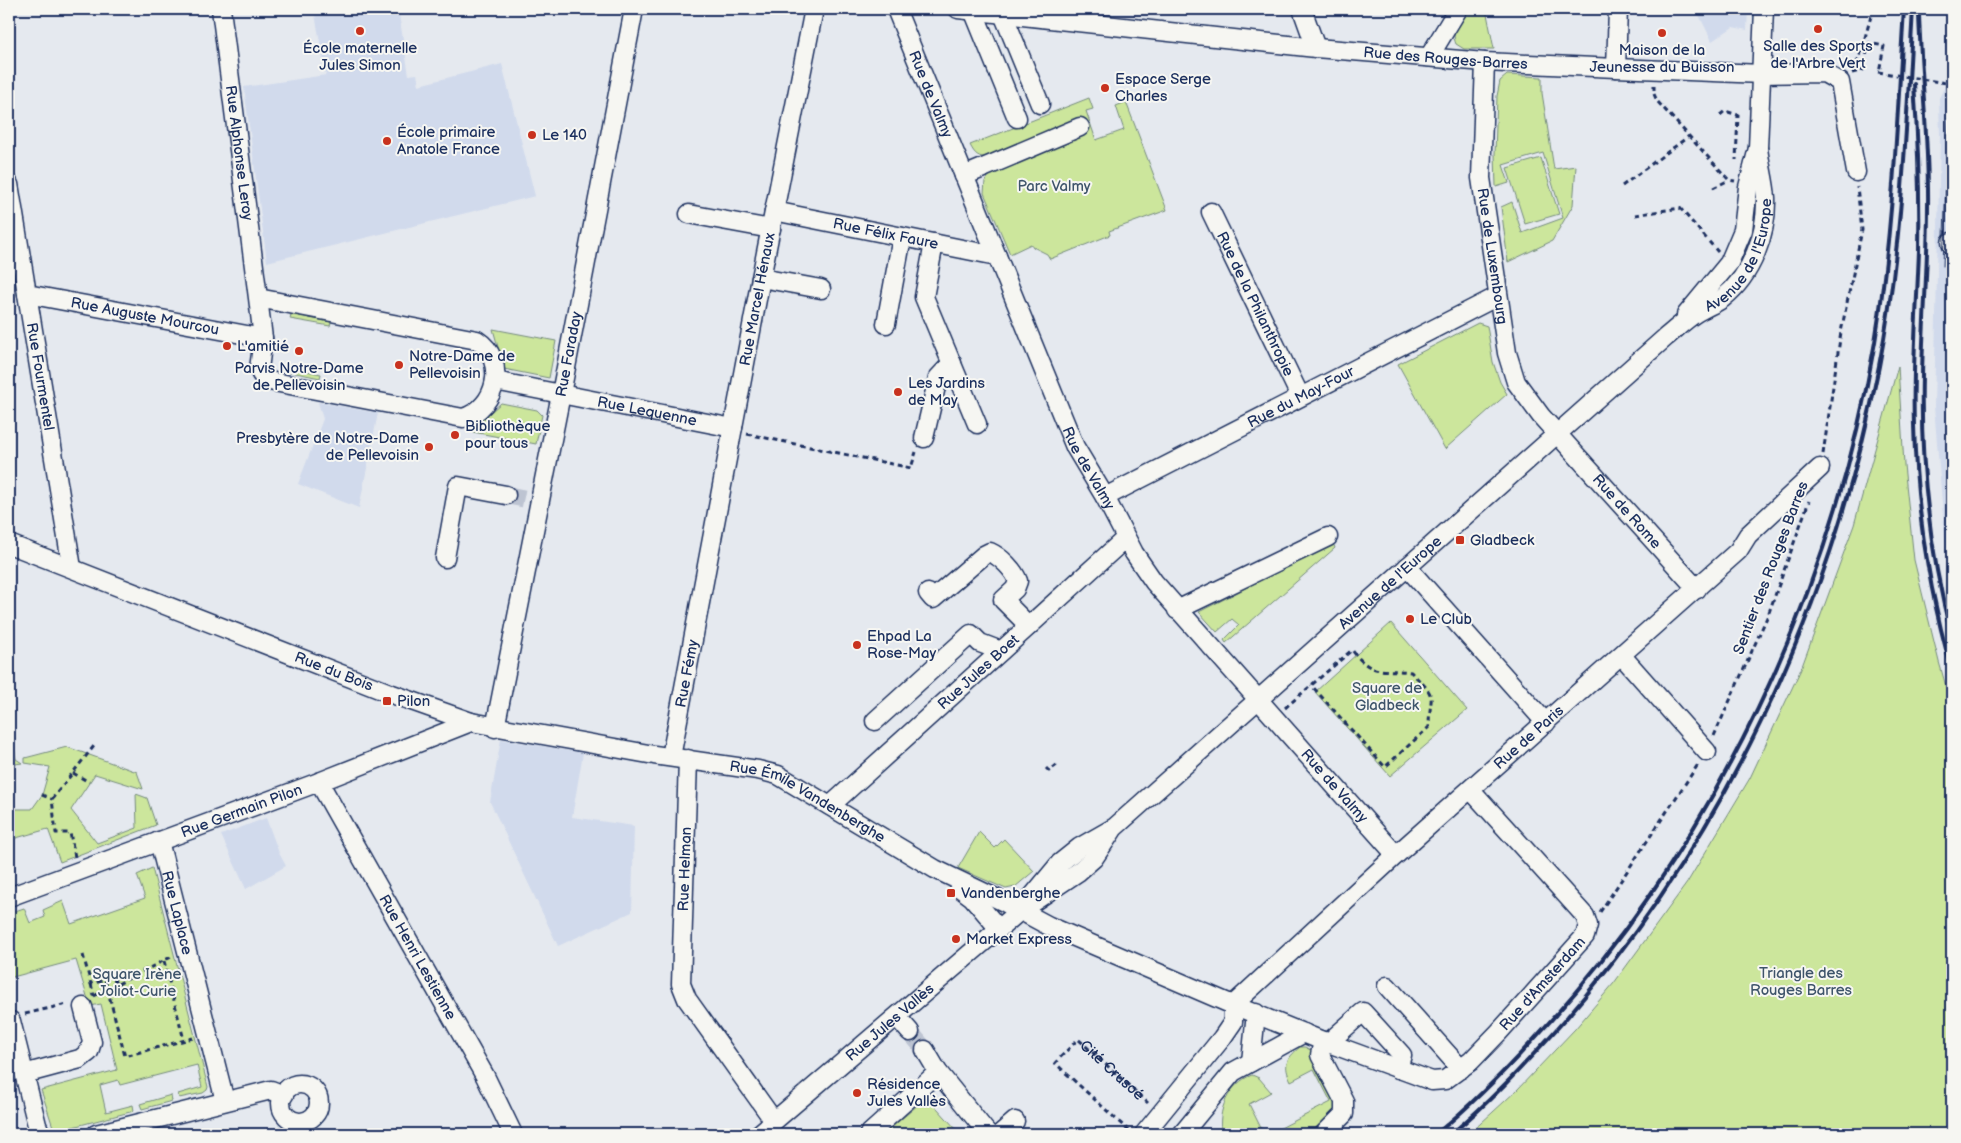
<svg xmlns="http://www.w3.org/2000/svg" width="1961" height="1143" font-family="'Balsamiq Sans',sans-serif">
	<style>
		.built { fill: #d1daec }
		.green { fill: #cce69c; stroke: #748a7d }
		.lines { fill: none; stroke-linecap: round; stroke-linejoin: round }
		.minor-tunnel { stroke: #bdc4d2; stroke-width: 18; stroke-dasharray: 18 9; stroke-linecap: butt }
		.minor-casing { stroke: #1b2f5e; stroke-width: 21 }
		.path { stroke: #1b2f5e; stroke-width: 3; stroke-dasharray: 5 4; stroke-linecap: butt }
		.minor { stroke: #f6f6f2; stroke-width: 18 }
		.tram { stroke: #1b2f5e; stroke-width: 1 }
		.rail { stroke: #1b2f5e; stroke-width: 4 }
		.path-bridge { stroke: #1b2f5e; stroke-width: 3; stroke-dasharray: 5 4; stroke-linecap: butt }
		.poi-dot { fill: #c8321e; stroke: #f6f6f2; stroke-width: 2 }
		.labels { text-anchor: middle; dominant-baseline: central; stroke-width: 4; stroke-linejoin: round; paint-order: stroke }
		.poi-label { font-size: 15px; fill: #1b2f5e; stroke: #f6f6f2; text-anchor: start }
		.street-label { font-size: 15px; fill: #1b2f5e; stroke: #f6f6f2 }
		.park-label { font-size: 15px; fill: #3e546a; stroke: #f6f6f2 }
	</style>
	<rect width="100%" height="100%" fill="#e5e9ef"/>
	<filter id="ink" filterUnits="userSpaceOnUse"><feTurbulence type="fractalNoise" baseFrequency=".02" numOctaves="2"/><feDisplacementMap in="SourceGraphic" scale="10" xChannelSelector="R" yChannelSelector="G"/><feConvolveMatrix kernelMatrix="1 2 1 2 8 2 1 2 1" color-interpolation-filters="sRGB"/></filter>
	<g filter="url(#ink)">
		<path class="built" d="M314,9H398L409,75L417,74L419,85L502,64L535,196L267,262L244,87L326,75Z
			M1696,9H1748L1747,30L1733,27L1712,41Z
			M1946,9H1952V580L1945,538L1934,407L1940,137L1939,98L1944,88Z
			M318,402L378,413L359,508L298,484L323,419Z
			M501,739L583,753L572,817L634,826L632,912L558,946L490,802Z
			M266,818L279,853L286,866L246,889L221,835Z"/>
		<path class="green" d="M1468,9H1486L1494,49H1464L1456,44C1450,30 1460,20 1468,9Z
			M1507,75L1542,77V93L1554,169L1576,166L1573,205L1552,241L1508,262L1501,207L1512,202L1522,233L1563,218L1543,153L1503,165L1509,183L1496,187L1495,154L1497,96L1500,81Z
			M1089,98L1093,109L1086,111L1096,140L1124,130L1116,106L1126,102L1167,210L1109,231L1110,235L1050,259L1047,254L1033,247L1031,244L1010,254L984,193L985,181L994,171L989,158C978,157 975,155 970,145Z
			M1541,158L1559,214L1525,224L1507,168Z
			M291,314L331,322L330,326L290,319Z
			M1478,323L1487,326L1493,362L1500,382L1507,394L1445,449L1398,364Z
			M493,329L556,341L549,378L504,369Z
			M282,366L321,374L320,378L281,370Z
			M1898,366L1904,465L1914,560L1939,662L1952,707V1134H1469L1517,1090L1575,1029L1614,983L1687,883L1750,778L1801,669L1854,525Z
			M501,403L537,410L542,415L536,444L473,432L474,427Z
			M1333,543L1335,548L1226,643L1224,640L1239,625L1232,619L1217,632L1199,612Z
			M1391,623L1467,710L1390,776L1315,692Z
			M12,736L16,759L22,763L9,765V737Z
			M67,747L137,772L143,789L95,774L71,810L97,843L137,828L136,794L147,798L156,825L60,862L48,829L9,840V809H32L42,795L50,767L25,763V758Z
			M979,832L995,848L1004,839L1034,871L1015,887L1006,889L958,868Z
			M152,868L208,1087L207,1090L203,1093L179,1098L178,1094L202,1087L197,1065L120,1085L118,1080L100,1085L106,1112L133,1105L134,1111L61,1130H54L41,1090L117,1070L101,1004L90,1006L76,960L9,978V913L24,908L30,923L45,917L43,910L63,901L71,924L145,898L137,875Z
			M1300,1047H1305L1312,1051L1340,1110L1316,1134L1307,1131L1300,1134H1269L1331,1102L1314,1069L1291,1081C1283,1065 1286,1059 1300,1047Z
			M1252,1075L1259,1078L1271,1092L1249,1104L1264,1134H1222C1216,1112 1229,1083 1252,1075Z
			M171,1095L172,1101L142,1109L140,1104Z
			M927,1097L956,1129L950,1134H884Z"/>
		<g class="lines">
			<path class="minor-tunnel" d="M506,495L526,499
				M910,1032L925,1050"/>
			<defs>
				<g id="minor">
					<path id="s2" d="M221,9L258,298L263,338L259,369L261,374L269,381L463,418C497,408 508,360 477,340L258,298"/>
					<path id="s3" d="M896,9L1075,447L1105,497L1134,553L1154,582L1396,855"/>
					<path id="s4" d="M958,9L1316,48L1485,62L1616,68L1762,74L1824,73L1840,82L1856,172"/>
					<path d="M1302,9L1316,48"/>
					<path d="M973,10L1017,118"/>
					<path d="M1003,14L1040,104"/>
					<path d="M1429,57L1458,9"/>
					<path id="s5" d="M1485,62L1481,178L1507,353L1516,382L1541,416L1697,589"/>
					<path d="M1616,68L1618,9"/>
					<path d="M964,176L1080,127"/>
					<path id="s6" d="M9,184L72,568"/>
					<path id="s7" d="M774,211L997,256"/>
					<path id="s8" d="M1211,212L1300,396"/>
					<path d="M689,214L771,229"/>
					<path d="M1951,242L1952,245"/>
					<path d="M934,243L924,297L977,424"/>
					<path d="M761,278L821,289"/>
					<path id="s9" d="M27,294L263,338"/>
					<path d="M1686,315L1729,263L1743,230L1748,187L1758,148L1764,9"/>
					<path d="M886,324L902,237"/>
					<path id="s10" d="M495,381L733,428"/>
					<path d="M924,438L938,378L952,363"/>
					<path id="s11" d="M1105,497L1498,296"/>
					<path id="s12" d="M9,544L392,694L471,722L654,755L758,770L778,775L935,869L1006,903L1049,926L1233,1005L1323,1041L1432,1081L1445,1080L1471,1061L1499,1032L1585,936L1588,925L1585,916L1471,790"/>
					<path d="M445,558L458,486L506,495"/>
					<path d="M1407,567L1546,723"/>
					<path d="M928,593L933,599L984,555L990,552C1001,557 1014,570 1018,581L1015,589L1003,600L1029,626"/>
					<path d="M1177,610L1328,537"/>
					<path d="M1622,656L1707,752"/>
					<path d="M875,721L971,634L980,643L1001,651"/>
					<path id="s13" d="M495,728L561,394L634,9"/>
					<path id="s14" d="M671,757L761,278L814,9"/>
					<path d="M688,759L681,984L687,999L774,1121"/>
					<path id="s15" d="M319,782L485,1076L513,1134"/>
					<path id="s16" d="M830,806L1126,538"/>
					<path id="s17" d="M159,841L225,1101"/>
					<path d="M960,888L972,897L999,929"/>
					<path id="s18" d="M9,897L319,782L471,722"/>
					<path id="s19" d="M1021,910L1060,863L1080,847L1115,827L1666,337C1676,329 1685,320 1696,313C1705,307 1715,304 1723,298C1752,275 1767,234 1766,198C1765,182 1760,165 1758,148"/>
					<path d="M1387,986L1461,1069"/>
					<path d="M897,1017L910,1032"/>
					<path d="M9,1021H11L37,1125L41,1134"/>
					<path d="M1323,1041L1320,1055L1344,1101V1114L1324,1134"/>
					<path d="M1328,1043L1363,1012L1402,1055L1398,1069"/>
					<path d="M925,1050L938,1072L988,1134"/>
					<path d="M1251,1062L1256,1013"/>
					<path d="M24,1074L80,1059L89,1052L92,1042L83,1007"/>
					<circle cx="300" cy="1103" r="19"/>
					<path d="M96,1134L271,1090L284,1095"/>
					<path id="s20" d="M759,1134L1021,910L1078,872L1094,858L1112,831"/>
					<path d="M869,1134L938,1072"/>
					<path d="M1000,1134L1015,1121"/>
					<path id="s21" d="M1144,1134L1222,1038L1233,1022V1005L1396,855L1738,551L1748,535L1820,468"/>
					<path d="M1182,1134L1233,1072L1304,1033"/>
				</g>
			</defs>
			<use href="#minor" class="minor-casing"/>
			<g class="path">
				<path d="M1851,71L1859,59L1873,9"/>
				<path d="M1852,73L1863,70L1869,43L1884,46L1879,72"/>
				<path d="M1654,85V94L1657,101L1729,180L1735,181"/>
				<path d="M1720,115L1725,111L1738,115L1736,160"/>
				<path d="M1622,186L1689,136"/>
				<path d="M1713,188L1729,180"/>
				<path d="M1635,215L1680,208L1718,252"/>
				<path d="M747,434L911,468L916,452"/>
				<path d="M1823,454L1841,332L1862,230L1857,187"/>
				<path d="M1285,708L1352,650C1372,677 1382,668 1411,672C1418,680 1433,690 1431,702C1430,711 1429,717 1429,727L1385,767L1311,685"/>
				<path d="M1714,736L1768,615L1809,501"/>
				<path d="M1046,768L1049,771L1058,764"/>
				<path d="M73,773L89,782"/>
				<path d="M42,795L52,799"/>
				<path d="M75,857L70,833H56L52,799L94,746"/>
				<path d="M1600,912L1699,763"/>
				<path d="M83,955L91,984L105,980L125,1056L193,1038"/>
				<path d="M164,961L184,1040"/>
				<path d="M112,970L116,986"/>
				<path d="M91,984L94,996"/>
				<path d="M94,996L173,956"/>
				<path d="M25,1014L67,1004"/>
				<path id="s1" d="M1129,1131L1055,1063L1078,1039L1148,1103"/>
			</g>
			<use href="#minor" class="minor"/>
			<path class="tram" d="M1943,266L1952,9"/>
			<path class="rail" d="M1919,14C1921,78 1929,142 1928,206C1928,263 1923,319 1922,376C1920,463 1930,554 1952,638
				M1914,84C1918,139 1920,195 1919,250C1917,308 1912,367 1914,425C1916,508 1929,591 1952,671
				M1436,1134C1475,1102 1510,1066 1544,1028C1716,840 1832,593 1875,342C1893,232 1897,120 1904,9
				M1451,1134C1488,1104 1521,1068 1554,1032C1721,847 1831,611 1879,366C1902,249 1906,128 1913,9"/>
			<path class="path-bridge" d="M1878,72L1952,84"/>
		</g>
	</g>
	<g class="poi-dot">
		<circle cx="1818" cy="29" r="5"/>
		<circle cx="360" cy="31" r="5"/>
		<circle cx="1662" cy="33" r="5"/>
		<circle cx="1105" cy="88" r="5"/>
		<circle cx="532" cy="135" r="5"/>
		<circle cx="387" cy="141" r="5"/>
		<circle cx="227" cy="346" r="5"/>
		<circle cx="299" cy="351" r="5"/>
		<circle cx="399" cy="365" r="5"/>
		<circle cx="898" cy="392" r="5"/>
		<circle cx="455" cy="435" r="5"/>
		<circle cx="429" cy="447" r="5"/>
		<rect x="1455" y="535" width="10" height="10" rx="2.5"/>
		<circle cx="1410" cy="619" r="5"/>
		<circle cx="857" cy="645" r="5"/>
		<rect x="382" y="696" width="10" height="10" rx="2.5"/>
		<rect x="946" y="888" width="10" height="10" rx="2.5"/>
		<circle cx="956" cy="939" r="5"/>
		<circle cx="857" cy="1093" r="5"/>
	</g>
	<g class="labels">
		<g class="poi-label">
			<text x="1818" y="46" text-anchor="middle">Salle des Sports<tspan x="1818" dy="17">de l'Arbre Vert</tspan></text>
			<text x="360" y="48" text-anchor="middle">École maternelle<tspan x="360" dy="17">Jules Simon</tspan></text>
			<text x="1662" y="50" text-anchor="middle">Maison de la<tspan x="1662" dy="17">Jeunesse du Buisson</tspan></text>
			<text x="1115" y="79">Espace Serge<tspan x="1115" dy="17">Charles</tspan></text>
			<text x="397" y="132">École primaire<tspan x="397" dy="17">Anatole France</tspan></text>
			<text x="542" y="135">Le 140</text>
			<text x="237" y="346">L'amitié</text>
			<text x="409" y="356">Notre-Dame de<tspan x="409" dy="17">Pellevoisin</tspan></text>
			<text x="299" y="368" text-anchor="middle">Parvis Notre-Dame<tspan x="299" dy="17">de Pellevoisin</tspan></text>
			<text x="908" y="383">Les Jardins<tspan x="908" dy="17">de May</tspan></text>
			<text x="465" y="426">Bibliothèque<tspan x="465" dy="17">pour tous</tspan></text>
			<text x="419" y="438" text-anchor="end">Presbytère de Notre-Dame<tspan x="419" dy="17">de Pellevoisin</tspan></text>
			<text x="1470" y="540">Gladbeck</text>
			<text x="1420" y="619">Le Club</text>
			<text x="867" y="636">Ehpad La<tspan x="867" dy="17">Rose-May</tspan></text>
			<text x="397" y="701">Pilon</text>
			<text x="961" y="893">Vandenberghe</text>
			<text x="966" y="939">Market Express</text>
			<text x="867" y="1084">Résidence<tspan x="867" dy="17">Jules Vallès</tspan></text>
		</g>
		<g class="street-label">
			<text stroke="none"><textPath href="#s4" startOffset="490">Rue des Rouges-Barres</textPath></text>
			<text stroke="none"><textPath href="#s3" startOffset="92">Rue de Valmy</textPath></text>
			<text stroke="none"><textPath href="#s2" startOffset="145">Rue Alphonse Leroy</textPath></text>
			<text stroke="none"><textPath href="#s7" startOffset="114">Rue Félix Faure</textPath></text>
			<text stroke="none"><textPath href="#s19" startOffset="980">Avenue de l'Europe</textPath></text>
			<text stroke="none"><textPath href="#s5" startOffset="195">Rue de Luxembourg</textPath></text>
			<text stroke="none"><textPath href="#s14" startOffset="466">Rue Marcel Hénaux</textPath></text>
			<text stroke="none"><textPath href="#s8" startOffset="102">Rue de la Philanthropie</textPath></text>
			<text stroke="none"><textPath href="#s9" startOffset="120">Rue Auguste Mourcou</textPath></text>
			<text stroke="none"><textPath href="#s13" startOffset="381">Rue Faraday</textPath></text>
			<text stroke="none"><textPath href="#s6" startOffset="195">Rue Fourmentel</textPath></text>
			<text stroke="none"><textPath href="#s11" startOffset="220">Rue du May-Four</textPath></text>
			<text stroke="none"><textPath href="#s10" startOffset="155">Rue Lequenne</textPath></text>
			<text stroke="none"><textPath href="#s3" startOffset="498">Rue de Valmy</textPath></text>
			<text stroke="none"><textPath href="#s5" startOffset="494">Rue de Rome</textPath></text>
			<text transform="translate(1771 568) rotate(-69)">Sentier des Rouges Barres</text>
			<text stroke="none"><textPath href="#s19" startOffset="495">Avenue de l'Europe</textPath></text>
			<text stroke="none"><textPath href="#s12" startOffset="349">Rue du Bois</textPath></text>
			<text stroke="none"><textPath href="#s16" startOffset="200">Rue Jules Boet</textPath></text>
			<text stroke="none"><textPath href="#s14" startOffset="85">Rue Fémy</textPath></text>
			<text stroke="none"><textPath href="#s21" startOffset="559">Rue de Paris</textPath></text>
			<text stroke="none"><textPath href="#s3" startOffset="902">Rue de Valmy</textPath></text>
			<text stroke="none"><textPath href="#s12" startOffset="844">Rue Émile Vandenberghe</textPath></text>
			<text stroke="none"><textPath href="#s18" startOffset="248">Rue Germain Pilon</textPath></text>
			<text transform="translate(685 869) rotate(-88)">Rue Helman</text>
			<text stroke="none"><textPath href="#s17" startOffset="74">Rue Laplace</textPath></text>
			<text stroke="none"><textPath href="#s15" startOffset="201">Rue Henri Lestienne</textPath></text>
			<text stroke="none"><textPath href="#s12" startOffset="1681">Rue d'Amsterdam</textPath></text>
			<text stroke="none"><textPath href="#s20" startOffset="172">Rue Jules Vallès</textPath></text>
			<text stroke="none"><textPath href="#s1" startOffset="180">Cité Crusoé</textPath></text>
		</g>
		<g class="park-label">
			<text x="1054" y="186">Parc Valmy</text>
			<text x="1387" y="688">Square de<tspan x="1387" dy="17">Gladbeck</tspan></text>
			<text x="1801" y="973">Triangle des<tspan x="1801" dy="17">Rouges Barres</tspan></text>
			<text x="137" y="974">Square Irène<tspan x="137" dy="17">Joliot-Curie</tspan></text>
		</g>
	</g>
	<rect width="1961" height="1143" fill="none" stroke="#f6f6f2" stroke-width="30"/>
	<rect x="15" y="15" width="1931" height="1113" fill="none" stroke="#1b2f5e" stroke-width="2" filter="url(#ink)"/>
</svg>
